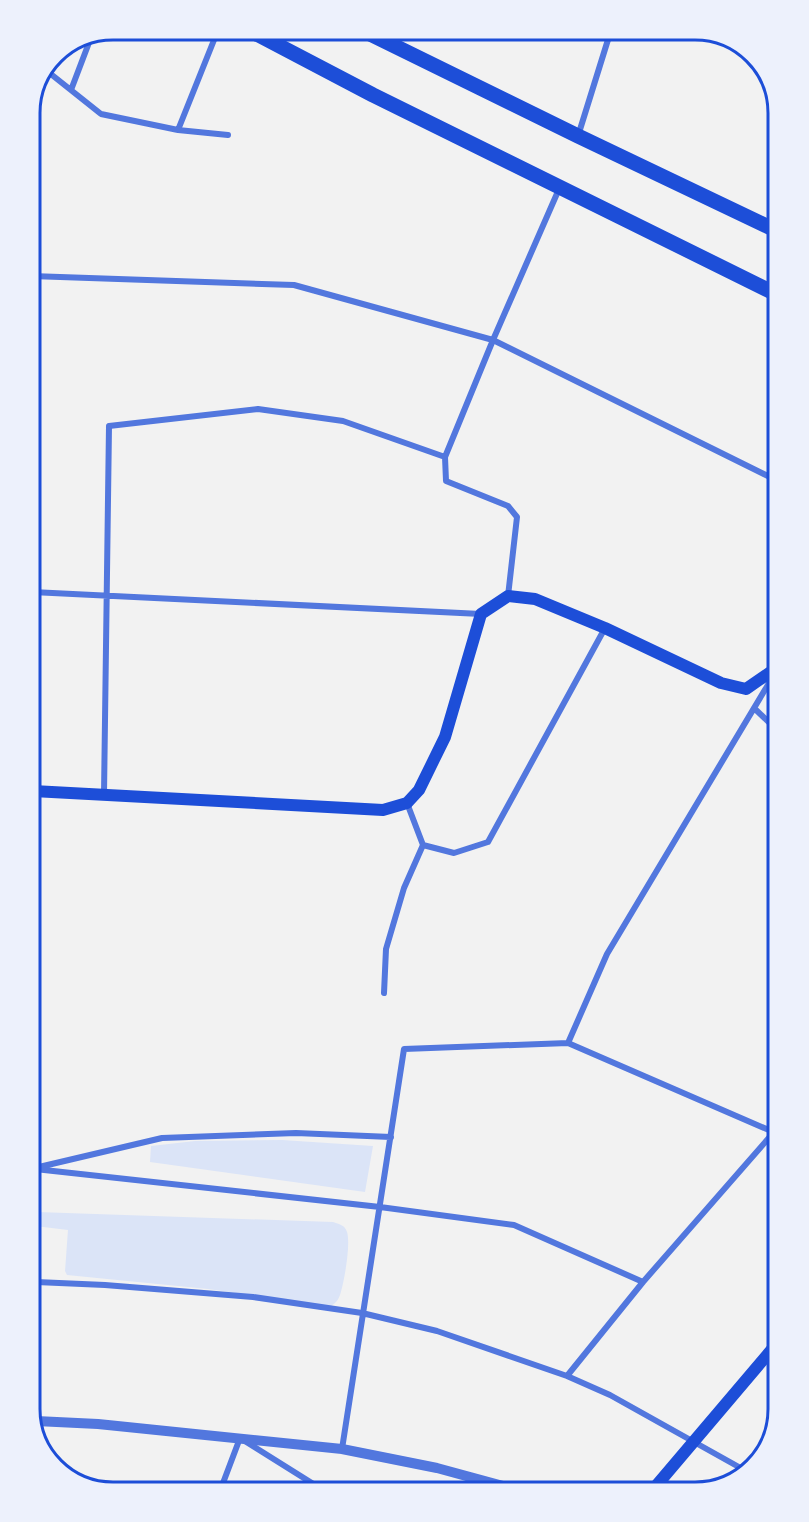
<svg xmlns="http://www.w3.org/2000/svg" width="809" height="1522" font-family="'Space Grotesk',sans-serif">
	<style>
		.green { fill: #dbe4f7 }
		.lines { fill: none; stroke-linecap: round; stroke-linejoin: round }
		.minor { stroke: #5277de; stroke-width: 6 }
		.tertiary { stroke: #5277de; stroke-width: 10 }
		.secondary { stroke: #1d4ed8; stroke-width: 12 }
		.primary { stroke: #1d4ed8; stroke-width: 15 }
		.rim { fill: none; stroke: #1d4ed8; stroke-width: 3 }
	</style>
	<rect width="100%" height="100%" fill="#f2f2f2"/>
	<path class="green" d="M282,1140L373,1146L365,1192L150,1162L151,1146L195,1141Z
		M37,1212L333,1222C339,1224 345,1225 347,1232C351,1244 344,1283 340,1295C338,1300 336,1303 331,1306L208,1289L67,1275L65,1271L68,1230L35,1226Z"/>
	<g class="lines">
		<path class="minor" d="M47,71L101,114L178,130L228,135
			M768,80L773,81
			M71,90L90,40
			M178,130L218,30
			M578,136L611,30
			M31,276L294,285L493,340L774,479
			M32,592L481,614
			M508,596L517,517L508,506L446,481L445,457L493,340L559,189
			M754,708L776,729
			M104,794L109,426L258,409L343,421L445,457
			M407,803L423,845L454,853L488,842L605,628
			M384,993L386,949L404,888L423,845
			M568,1043L607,954L775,673
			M39,1167L162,1138L296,1133L391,1137
			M35,1169L380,1207L514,1225L643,1282
			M36,1282L105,1285L253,1297L362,1313L437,1331L567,1376L610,1395L746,1471
			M567,1376L643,1282L774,1132
			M342,1449L404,1049L568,1043L778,1134
			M220,1491L240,1438L323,1490"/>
		<path class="tertiary" d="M36,1421L98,1424L342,1449L437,1468L510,1488"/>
		<path class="secondary" d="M33,791L383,810L407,803L419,790L445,737L481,614L508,596L535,599L605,628L721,683L746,689L775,669
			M656,1486L779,1341"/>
		<path class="primary" d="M249,30L373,95L774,293
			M362,30L578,136L773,229"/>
	</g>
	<path d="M0 0H809V1522H0ZM113 40H695A73 73 0 0 1 768 113V1409A73 73 0 0 1 695 1482H113A73 73 0 0 1 40 1409V113A73 73 0 0 1 113 40Z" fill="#edf1fc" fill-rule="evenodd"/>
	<path class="rim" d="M113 40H695A73 73 0 0 1 768 113V1409A73 73 0 0 1 695 1482H113A73 73 0 0 1 40 1409V113A73 73 0 0 1 113 40Z"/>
</svg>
